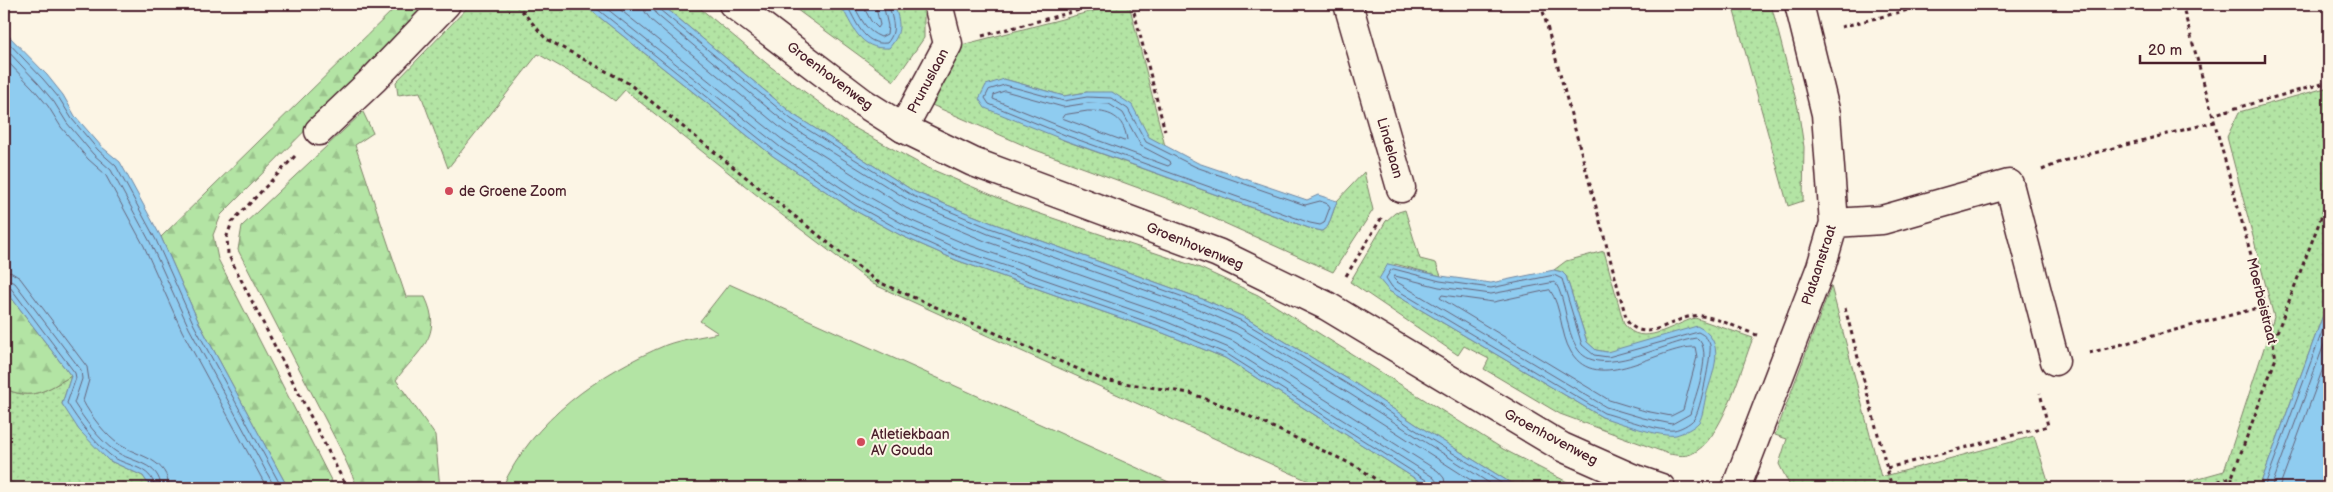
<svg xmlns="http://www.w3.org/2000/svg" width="2333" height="492" font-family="'Balsamiq Sans',sans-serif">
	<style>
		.grass { fill: url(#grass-dots); stroke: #7e8268 }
		.forest { fill: url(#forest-firs); stroke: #7e8268 }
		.garden { fill: #b3e4a4; stroke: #7e8268 }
		.water { fill: #8fccf0; stroke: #7387a1 }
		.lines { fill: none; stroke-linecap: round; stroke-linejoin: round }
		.shore { stroke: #66647a; stroke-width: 1 }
		.street-casing { stroke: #4a1f2b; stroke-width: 31 }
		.secondary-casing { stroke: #4a1f2b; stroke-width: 31 }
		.path { stroke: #4a1f2b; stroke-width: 3; stroke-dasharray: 4 4; stroke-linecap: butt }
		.street { stroke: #fcf5e5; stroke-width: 28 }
		.secondary { stroke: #fcf5e5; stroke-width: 28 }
		.poi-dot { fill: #d1495b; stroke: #fcf5e5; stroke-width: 2 }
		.labels { text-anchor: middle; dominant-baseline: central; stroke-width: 4; stroke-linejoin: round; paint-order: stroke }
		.street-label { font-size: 14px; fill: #4a1f2b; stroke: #fcf5e5 }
		.poi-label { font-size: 14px; fill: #4a1f2b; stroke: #fcf5e5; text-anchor: start }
	</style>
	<defs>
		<pattern id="grass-dots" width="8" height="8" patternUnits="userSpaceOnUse" patternTransform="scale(1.25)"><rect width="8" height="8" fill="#b3e4a4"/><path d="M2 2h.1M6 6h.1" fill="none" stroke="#9bc38d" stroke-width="1.8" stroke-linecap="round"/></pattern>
		<pattern id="forest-firs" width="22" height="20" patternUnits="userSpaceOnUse" patternTransform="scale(1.25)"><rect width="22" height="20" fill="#b3e4a4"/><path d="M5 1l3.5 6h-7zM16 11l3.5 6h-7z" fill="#9bc38d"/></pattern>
	</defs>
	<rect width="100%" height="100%" fill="#fcf5e5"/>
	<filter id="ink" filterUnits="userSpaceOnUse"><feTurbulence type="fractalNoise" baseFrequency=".02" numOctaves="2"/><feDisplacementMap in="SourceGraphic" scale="10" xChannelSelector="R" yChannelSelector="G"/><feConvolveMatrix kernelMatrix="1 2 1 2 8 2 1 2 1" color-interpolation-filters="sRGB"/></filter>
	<g filter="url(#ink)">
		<path class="grass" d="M471,4H583L773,156L852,209L902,236L956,260L1163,333L1225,358L1430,488H1324L873,284L778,212L625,90L615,101L591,84L538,54L448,168L420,92L398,95L396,82Z
			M661,4H695L771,67L851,126L926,167L1020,207L1200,268L1258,295L1503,449L1579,488H1519L1417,425L1356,384L1244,317L1205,300L992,223L915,192L794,115Z
			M789,4H924V38L894,81Z
			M1120,4H1129L1165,146L1148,137L1143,128L1087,92L1064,96L1004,79L1063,140L1309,228L1322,231L1328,226L1337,201L1364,172L1373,210L1333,272L1182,204L1030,148L925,102L950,48Z
			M1732,4H1771L1798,108L1804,147L1803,201L1788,206Z
			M2329,87V299L2259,488H2163L2224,471L2274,317L2227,137L2239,112Z
			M1405,210L1420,259L1436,263L1441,276L1395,264L1389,291L1602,417L1641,429L1674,435L1607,352L1596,350L1587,342L1566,276L1562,272L1554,270L1566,261L1604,251L1624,324C1642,349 1673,324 1695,318L1753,338C1741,368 1722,442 1691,454C1684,457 1676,455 1669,454L1560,414L1484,369L1489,359L1464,346L1458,355L1350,282L1386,221L1395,213Z
			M1831,286L1881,477L2034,436L2050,488H1791L1779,464L1787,439L1775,435Z
			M71,376L62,404L108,460L143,476L151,488H4V388C31,402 47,390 71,376Z"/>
		<path class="forest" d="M399,4H423V8L418,17L221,215L213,235L218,259L335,488H288L199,323L161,237Z
			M363,112L373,133L355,145L406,297H425C444,337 419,349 396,380L435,435L440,488H358L340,448L238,250L242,226Z
			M4,288L71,376C47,390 31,402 4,388Z"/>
		<path class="garden" d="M729,284L1182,488H502C532,420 599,373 666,345C682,339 701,337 718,333L700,321Z"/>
		<path class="water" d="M583,4H661L794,115L915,192L992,223L1205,300L1244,317L1356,384L1417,425L1519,488H1430L1225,358L1163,333L956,260L902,236L852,209L773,156Z
			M840,4H894C900,22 903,32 889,48C859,50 853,26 840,4Z
			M4,31L47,75L63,95L75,116L102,147L120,162L161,237L199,323L288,488H151L143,476L108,460L79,430L62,404L71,376L4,288Z
			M1004,79L1064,96L1087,92H1112L1132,105L1149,137L1198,163L1307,200L1318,195L1337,201L1328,226L1322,231L1309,228L1064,140L985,108L979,99L986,85Z
			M1388,264L1441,276L1491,283L1554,270L1562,272L1566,276L1587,342L1596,350L1607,352L1697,326C1728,341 1713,371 1706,396C1704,403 1703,416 1699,422C1694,428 1683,433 1676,435C1662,438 1617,422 1602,417L1389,291L1379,279Z
			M2329,299V488H2259Z"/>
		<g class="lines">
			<path class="shore" d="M591,4L776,152L855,205L904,232L957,256L1165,328L1227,354L1429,482L1432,488
				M601,4L780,147L858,199L907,226L960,250L1167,322L1229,348L1433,477L1437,482L1439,488
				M613,4L784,141L862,193L910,220L963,243L1170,315L1233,341L1438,471L1444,478L1446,488
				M644,4L645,12L651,20L783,130L906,208L985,241L1198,317L1236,333L1346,400L1483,488
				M652,4L656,14L787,124L910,201L988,234L1201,310L1239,327L1350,394L1497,488
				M658,4L660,10L791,119L913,196L990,228L1203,304L1242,321L1354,388L1414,429L1509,488
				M846,4C856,20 863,46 887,43C899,29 891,19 889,4
				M853,4C861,18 865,31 881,37L887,34L888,26L883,4
				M862,4L871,21L878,28L880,25L875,4
				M4,38L43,79L59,98L72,119L98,150L116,166L156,240L194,325L282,488
				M4,47L38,83L54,102L67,123L93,154L111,170L150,242L189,328L275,488
				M4,58L33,88L48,106L61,127L88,159L105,174L144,246L182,331L267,488
				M1005,85L1064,101L1087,97L1111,98L1128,109L1146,142L1196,167L1305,205L1320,201L1328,204L1330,207L1324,223L1320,225L1310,223L1065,135L989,104L985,98L989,90Z
				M1005,91L1063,107L1088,103L1109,104L1123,113L1141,146L1170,161L1171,164L1168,166L1067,129L993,99L994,95Z
				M1088,111C1109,111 1124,116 1127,140L1124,141L1062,118L1064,115Z
				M1394,269L1440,281L1491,288L1554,275L1562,279L1582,345L1594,355L1608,357L1698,332C1704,335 1708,338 1710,345C1712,354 1700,412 1694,419C1690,424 1680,429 1674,430C1659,432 1620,417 1604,413L1392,287L1386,278L1391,270Z
				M4,271L12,273L20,278L87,367L89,380L83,401C90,415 107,437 120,445C140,457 168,459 169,488
				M1395,276L1439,287L1491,294L1555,282C1567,301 1565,329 1577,348C1597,382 1667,341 1697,338C1714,350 1695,397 1690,414L1672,424L1643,418L1606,407L1397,282L1394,279Z
				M4,279L15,283L81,370L82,379L74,403C84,419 99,440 115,451C132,463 160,462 161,488
				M4,285L10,287L75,373L76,378L67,403C79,422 93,441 110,455C125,467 152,465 155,488
				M1550,290C1562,307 1560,334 1571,352C1597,396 1660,346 1695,347L1697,357L1683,410L1671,416L1645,411L1609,400L1440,298L1442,295L1493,302Z
				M2264,488L2329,313
				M2271,488L2329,331
				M2279,488L2329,352"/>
			<defs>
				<path id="street" d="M1348,4L1401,188
					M903,128L948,44L938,4
					M319,131L374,79L446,4
					M1834,223L1882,220L2009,184L2055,361
					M1736,488L1821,267L1834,223L1826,114L1799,4"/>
				<path id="secondary" d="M733,4L862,102L903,128L973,162L1218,253L1327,306L1562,447L1632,478L1661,488"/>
			</defs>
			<use href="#street" class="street-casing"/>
			<use href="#secondary" class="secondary-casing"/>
			<path class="path" d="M516,4L546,39L628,83L876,281L1103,380L1190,393L1240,412L1358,467L1388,488
				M1132,4L1165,131
				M1541,4L1627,321C1648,348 1678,311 1702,316C1721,319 1740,329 1757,335
				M2182,4L2265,306L2276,358L2232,477L2195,488
				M1841,27L1932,4
				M982,36L1102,4
				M2211,115L2329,82
				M295,156L232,222L227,236L228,254L347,488
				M2042,170L2063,161L2214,122
				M1346,276L1382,217
				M1845,308L1892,488
				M2274,340L2329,197
				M2089,353L2265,306
				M1887,468L2048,426L2040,393
				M2232,477V488"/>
			<use href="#street" class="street"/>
			<use href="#secondary" class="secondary"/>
		</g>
	</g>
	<g class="poi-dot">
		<circle cx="449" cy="191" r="5"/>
		<circle cx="861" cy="442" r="5"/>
	</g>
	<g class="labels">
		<g class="street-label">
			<text transform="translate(830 76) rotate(37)">Groenhovenweg</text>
			<text transform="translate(928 81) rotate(-62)">Prunuslaan</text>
			<text transform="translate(1390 148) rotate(74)">Lindelaan</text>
			<text transform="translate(1195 246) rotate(22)">Groenhovenweg</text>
			<text transform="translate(1819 265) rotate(-72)">Plataanstraat</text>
			<text transform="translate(2262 301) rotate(76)">Moerbeistraat</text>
			<text transform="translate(1551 437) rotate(28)">Groenhovenweg</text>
		</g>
		<g class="poi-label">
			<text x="459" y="191">de Groene Zoom</text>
			<text x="871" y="434">Atletiekbaan<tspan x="871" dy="16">AV Gouda</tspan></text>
		</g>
	</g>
	<rect width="2333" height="492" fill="none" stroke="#fcf5e5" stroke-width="20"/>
	<rect x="10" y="10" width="2313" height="472" fill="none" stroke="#4a1f2b" stroke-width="2" filter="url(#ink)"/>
	<path d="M2140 55v8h125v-8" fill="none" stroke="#4a1f2b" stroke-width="2.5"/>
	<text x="2148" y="55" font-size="15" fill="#4a1f2b" stroke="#fcf5e5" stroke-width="4" paint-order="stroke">20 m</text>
</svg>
